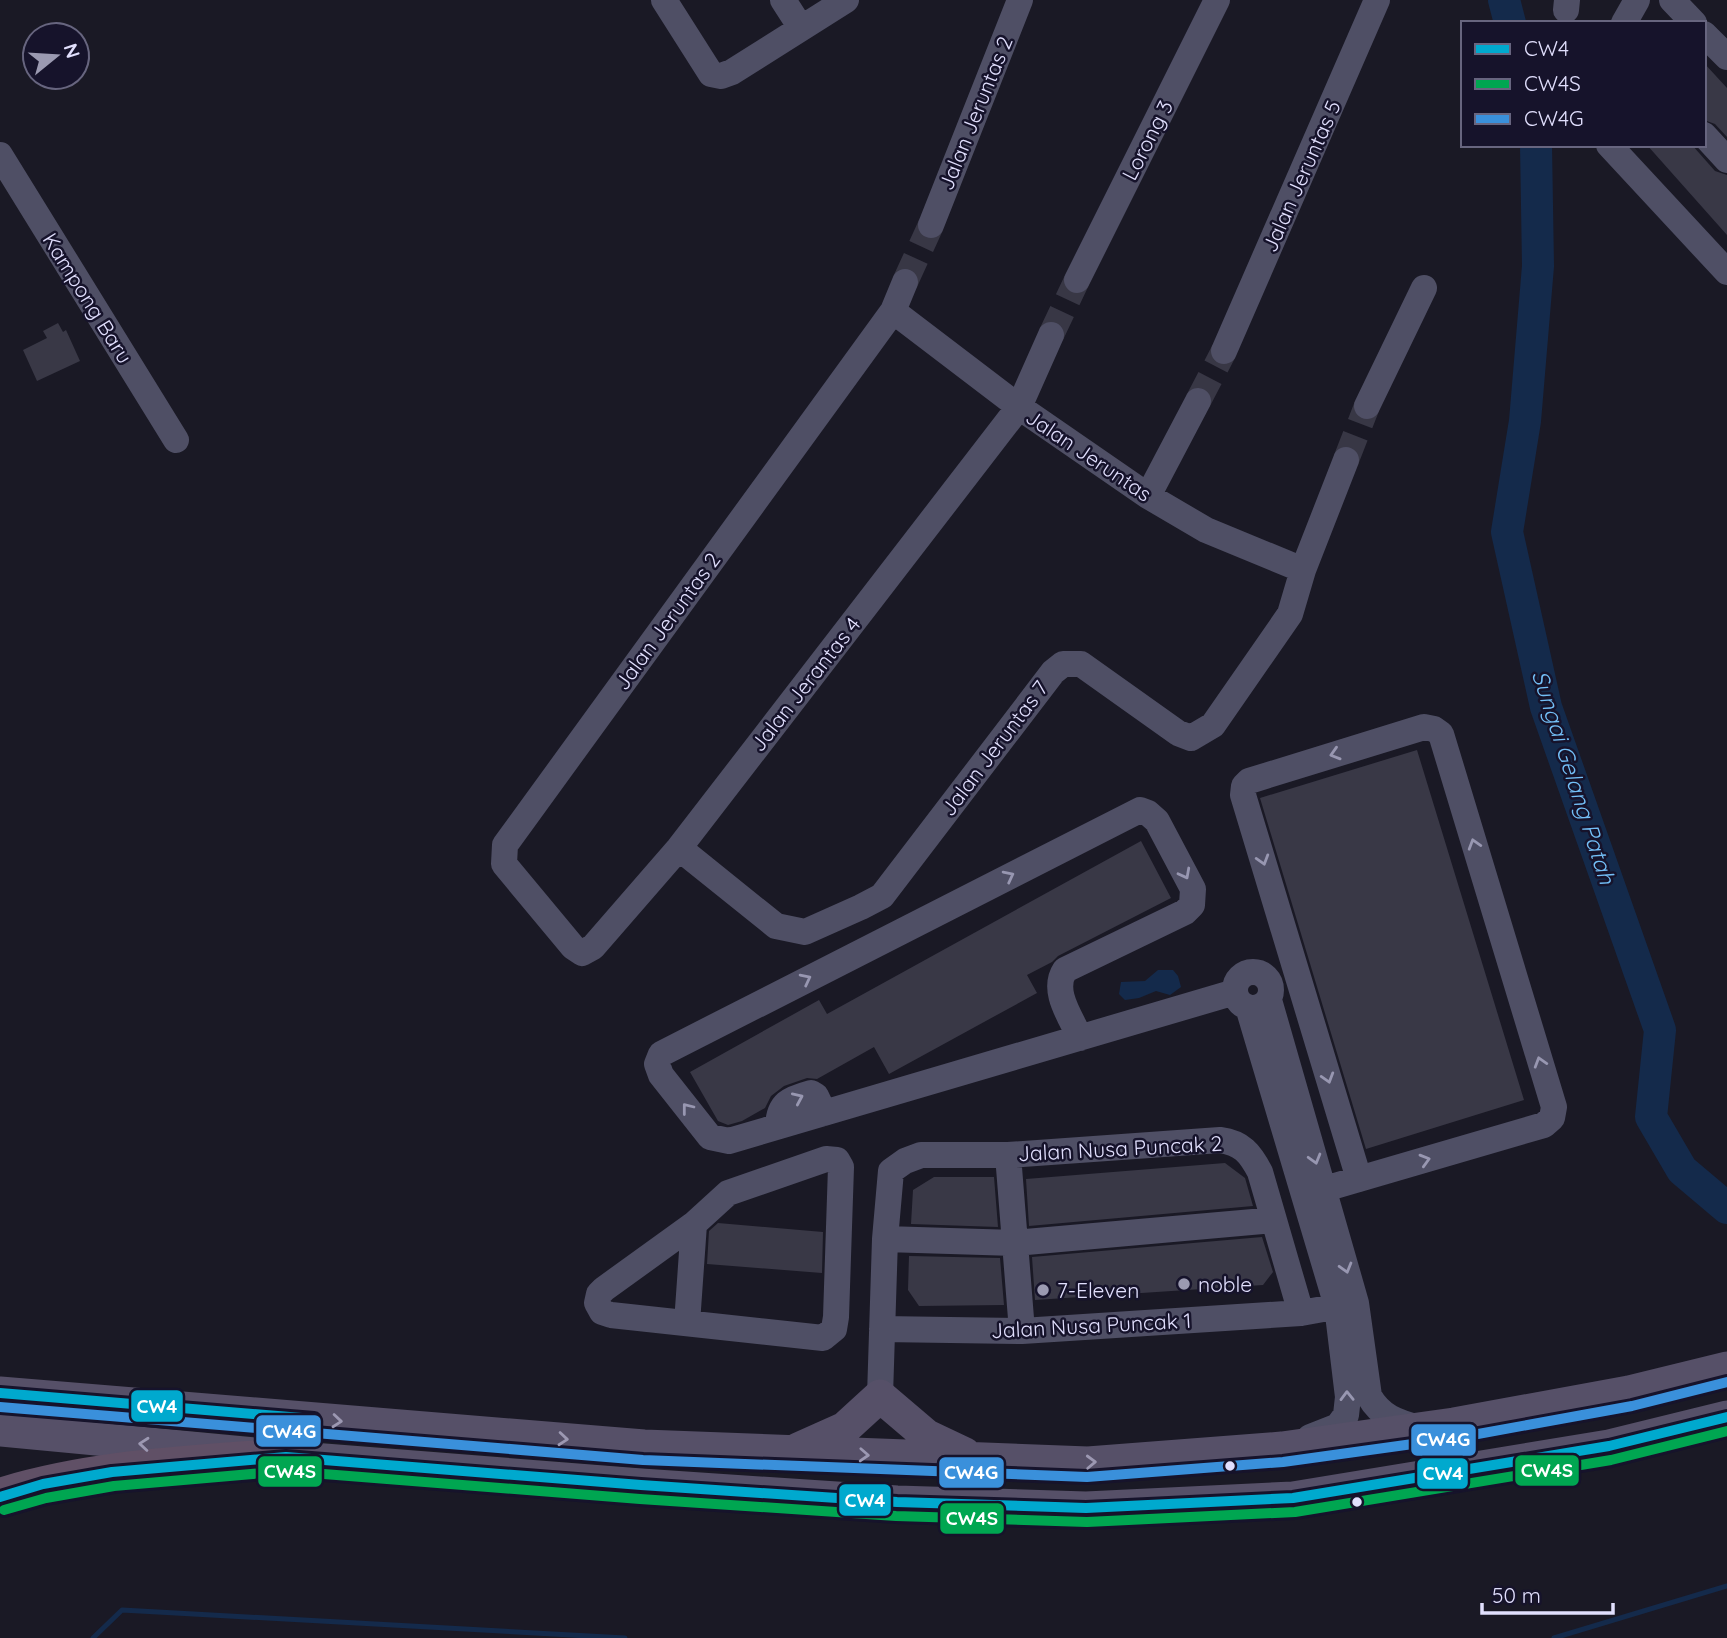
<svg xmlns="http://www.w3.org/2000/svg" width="1727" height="1638" font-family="Quicksand,sans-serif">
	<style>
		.water { fill: #142a4b }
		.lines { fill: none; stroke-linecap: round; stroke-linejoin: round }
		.stream { stroke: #142a4b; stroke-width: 5 }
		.river { stroke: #142a4b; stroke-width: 32 }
		.building { fill: #393846 }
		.minor-tunnel { stroke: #383745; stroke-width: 26; stroke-dasharray: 26 13; stroke-linecap: butt }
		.minor { stroke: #4f4f65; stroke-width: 26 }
		.major { stroke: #565068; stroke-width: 33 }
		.highway { stroke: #605066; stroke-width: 38 }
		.bus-1-casing { stroke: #16132b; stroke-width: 16 }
		.bus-2-casing { stroke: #16132b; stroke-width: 16 }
		.bus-3-casing { stroke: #16132b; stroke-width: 16 }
		.bus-1 { stroke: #00a9ce; stroke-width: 10 }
		.bus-2 { stroke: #00a651; stroke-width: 10 }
		.bus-3 { stroke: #3a90db; stroke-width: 10 }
		.oneway { stroke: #9897b1 }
		.oneway2 { stroke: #9c98b2 }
		.poi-dot { fill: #9b9ab1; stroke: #16132b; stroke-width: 2.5 }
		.bus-dot { fill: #e1dffd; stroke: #16132b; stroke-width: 2.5 }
		.labels { text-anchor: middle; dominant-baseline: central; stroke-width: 5; stroke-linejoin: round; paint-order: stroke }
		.street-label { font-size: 21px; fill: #e1dffd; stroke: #16132b }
		.poi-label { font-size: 21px; fill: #e1dffd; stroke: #16132b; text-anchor: start }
		.water-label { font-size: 23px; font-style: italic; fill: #73bff7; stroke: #16132b }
		.line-badge { stroke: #16132b; stroke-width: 2.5 }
		.badge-label { font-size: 19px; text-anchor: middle; font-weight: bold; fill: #fff }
	</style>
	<rect width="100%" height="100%" fill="#1a1925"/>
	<path class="water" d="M1158,970H1173L1178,976L1181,987L1170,995L1156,991L1139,998L1125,1000L1119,994L1121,982L1145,981Z"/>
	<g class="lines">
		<path class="stream" d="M93,1638L122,1610L625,1638
			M1554,1638L1727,1586"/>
		<path class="river" d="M1504,0L1510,23
			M1536,145L1538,266L1525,421L1507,532L1546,707L1660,1030L1651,1117L1682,1170L1727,1208"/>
	</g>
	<path class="building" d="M1704,63L1727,88V137L1715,124L1704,120Z
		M1647,145H1692L1715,171L1727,175V235Z
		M58,323L63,332L66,330L80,361L37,381L23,350L47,338L43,331Z
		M1417,750L1524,1100L1366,1149L1260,798Z
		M1141,841L1171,898L1058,956L1052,962L1027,975L1037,993L889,1074L874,1047L817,1079L807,1078L784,1086L771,1096L765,1108L742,1121L728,1125L718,1121L690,1072L819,1000L827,1014Z
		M1225,1163L1245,1178L1253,1206L1029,1226L1026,1179Z
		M934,1177H994L998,1227L911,1224L913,1190Z
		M718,1223L823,1232L822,1273L707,1264L709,1231Z
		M1262,1237L1273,1272L1263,1285L1035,1300L1032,1257Z
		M909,1256L1000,1258L1004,1305L919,1306L908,1290Z"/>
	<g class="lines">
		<path class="minor-tunnel" d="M905,282L931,225
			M1051,335L1077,280
			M1198,401L1224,351
			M1346,460L1367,406"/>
		<path class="minor" d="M664,0L711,74L721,76L732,72L846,0
			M783,0L801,28
			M1672,0L1694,23
			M1566,10L1567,0
			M1624,23L1637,0
			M1704,34L1727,57
			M1704,135L1727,160
			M1609,145L1727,272
			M0,155L176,440
			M931,225L1020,0
			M1077,280L1217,0
			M905,282L893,311L505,845L504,864L573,947L582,953L593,947L679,848L1019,407L1051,335
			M893,311L1019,407L1148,496L1206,530L1303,570
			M1224,351L1377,0
			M1367,406L1424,288
			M1148,496L1198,401
			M679,848L776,926L805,932L861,907L882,896L1053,672L1063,664H1081L1178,733L1191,738L1213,725L1290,614L1303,570L1346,460
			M1235 990a18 18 0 1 1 36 0a18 18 0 1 1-36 0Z
			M1269,1000L1356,1303L1369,1396C1381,1417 1397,1422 1419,1428
			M1248,1007L1337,1306L1348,1397L1346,1415L1338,1426L1310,1437
			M1080,1038C1071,1017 1051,991 1065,970L1185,912L1192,905L1193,889L1157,821L1148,813L1140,810L661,1054L657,1064L661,1075L710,1137L729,1141L1235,992
			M778,1126C779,1103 789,1099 811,1093L816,1096L824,1113
			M1008,1155L1022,1331
			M826,1159L837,1160L841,1167L836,1317L834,1329L823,1338L611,1315L602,1312L597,1303L599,1294L604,1289L694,1224L728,1193Z
			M1304,1195L1544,1125L1552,1118L1554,1107L1441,734L1434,729L1424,727L1249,781L1244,786L1243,795L1359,1179
			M885,1239L1015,1243L1274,1220
			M687,1323L694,1224
			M882,1329L1022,1331L1301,1313L1356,1303
			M880,1396L885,1239L891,1171L905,1161L921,1155H1008L1220,1140C1242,1143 1250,1153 1260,1172L1301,1313"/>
		<path class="major" d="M0,1393L644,1446L1088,1463L1282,1448L1454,1424L1629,1392L1727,1368
			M0,1430L286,1457L641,1485L897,1502L1086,1508L1293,1498L1609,1446L1727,1417
			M798,1449L845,1428L880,1396L927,1436L965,1454"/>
		<path class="highway" d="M0,1497C93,1468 189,1465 286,1457"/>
		<defs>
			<path id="bus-1" d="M0,1393L314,1419
				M0,1497L43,1484L112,1472L286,1457L641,1485L897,1502L1086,1508L1293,1498L1609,1446L1727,1417"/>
			<path id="bus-2" d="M4,1510L46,1498L114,1486L286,1471L640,1499L896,1516L1087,1522L1295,1512L1611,1460L1727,1431"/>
			<path id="bus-3" d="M0,1407L643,1460L1087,1477L1283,1462L1456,1438L1632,1406L1727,1382"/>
		</defs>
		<use href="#bus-1" class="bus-1-casing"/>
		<use href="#bus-2" class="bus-2-casing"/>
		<use href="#bus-3" class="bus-3-casing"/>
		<use href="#bus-1" class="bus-1"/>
		<use href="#bus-2" class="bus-2"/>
		<use href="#bus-3" class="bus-3"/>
	</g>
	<defs><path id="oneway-chevron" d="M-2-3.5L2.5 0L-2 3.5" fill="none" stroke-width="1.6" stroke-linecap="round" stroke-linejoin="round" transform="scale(1.75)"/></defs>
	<g class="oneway">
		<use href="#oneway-chevron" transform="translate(1335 754) rotate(163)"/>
		<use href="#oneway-chevron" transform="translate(1474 844) rotate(-107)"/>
		<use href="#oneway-chevron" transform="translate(1263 860) rotate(73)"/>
		<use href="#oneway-chevron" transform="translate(1185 874) rotate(62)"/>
		<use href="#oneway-chevron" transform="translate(1009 876) rotate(-27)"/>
		<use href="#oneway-chevron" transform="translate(806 979) rotate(-27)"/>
		<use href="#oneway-chevron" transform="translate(1540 1062) rotate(-107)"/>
		<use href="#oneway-chevron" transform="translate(1328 1078) rotate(73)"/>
		<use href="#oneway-chevron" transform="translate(798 1098) rotate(-24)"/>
		<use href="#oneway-chevron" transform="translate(687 1108) rotate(-128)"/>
		<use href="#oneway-chevron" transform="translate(1315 1159) rotate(74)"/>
		<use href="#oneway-chevron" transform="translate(1425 1160) rotate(-16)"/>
		<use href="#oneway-chevron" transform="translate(1346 1268) rotate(74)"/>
		<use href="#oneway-chevron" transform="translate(1347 1396) rotate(-91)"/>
	</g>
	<g class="oneway2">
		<use href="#oneway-chevron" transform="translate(337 1421) rotate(5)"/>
		<use href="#oneway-chevron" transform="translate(563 1439) rotate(5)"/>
		<use href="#oneway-chevron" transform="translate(144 1444) rotate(-175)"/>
		<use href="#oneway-chevron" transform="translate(864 1455) rotate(3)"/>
		<use href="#oneway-chevron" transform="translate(1091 1462) rotate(-2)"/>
	</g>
	<g class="poi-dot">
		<circle cx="1184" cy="1284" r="7"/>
		<circle cx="1043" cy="1290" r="7"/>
	</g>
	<g class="bus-dot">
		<circle cx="1230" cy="1466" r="6"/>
		<circle cx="1357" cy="1502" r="6"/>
	</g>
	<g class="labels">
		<g class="street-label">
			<text transform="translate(975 113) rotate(-68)">Jalan Jeruntas 2</text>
			<text transform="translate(1147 140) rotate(-63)">Lorong 3</text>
			<text transform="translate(1301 176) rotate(-66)">Jalan Jeruntas 5</text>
			<text transform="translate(88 298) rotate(58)">Kampong Baru</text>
			<text transform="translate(1089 455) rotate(34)">Jalan Jeruntas</text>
			<text transform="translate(667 621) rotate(-54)">Jalan Jeruntas 2</text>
			<text transform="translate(805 684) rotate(-52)">Jalan Jerantas 4</text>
			<text transform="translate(994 748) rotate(-53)">Jalan Jeruntas 7</text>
			<text transform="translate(1120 1148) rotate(-3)">Jalan Nusa Puncak 2</text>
			<text transform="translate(1091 1325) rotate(-3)">Jalan Nusa Puncak 1</text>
		</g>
		<g class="poi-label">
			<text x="1198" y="1284">noble</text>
			<text x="1057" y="1290">7-Eleven</text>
		</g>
		<g class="water-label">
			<text transform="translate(1574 777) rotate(72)">Sungai Gelang Patah</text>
		</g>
	</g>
	<g class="line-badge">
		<rect x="130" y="1389" width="54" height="34" rx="7" fill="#00a9ce"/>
		<rect x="255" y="1414" width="67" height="34" rx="7" fill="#3a90db"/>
		<rect x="1410" y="1423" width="67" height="34" rx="7" fill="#3a90db"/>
		<rect x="1514" y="1454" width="66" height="33" rx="7" fill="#00a651"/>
		<rect x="257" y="1455" width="66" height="33" rx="7" fill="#00a651"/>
		<rect x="938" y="1456" width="67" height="33" rx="7" fill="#3a90db"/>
		<rect x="1416" y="1457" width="53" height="33" rx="7" fill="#00a9ce"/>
		<rect x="838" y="1483" width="54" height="34" rx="7" fill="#00a9ce"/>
		<rect x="939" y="1502" width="66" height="33" rx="7" fill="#00a651"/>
	</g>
	<g class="badge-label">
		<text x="157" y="1413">CW4</text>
		<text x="289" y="1438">CW4G</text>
		<text x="1443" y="1446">CW4G</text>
		<text x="1547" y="1477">CW4S</text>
		<text x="290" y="1478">CW4S</text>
		<text x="971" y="1479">CW4G</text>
		<text x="1443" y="1480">CW4</text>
		<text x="865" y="1507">CW4</text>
		<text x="972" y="1525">CW4S</text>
	</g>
	<rect x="1461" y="21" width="245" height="126" fill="#16132b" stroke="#67657f" stroke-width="2"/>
	<rect x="1475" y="44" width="35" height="10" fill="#00a9ce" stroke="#67657f" stroke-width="2"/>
	<text x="1524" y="56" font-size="21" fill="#e1dffd">CW4</text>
	<rect x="1475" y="79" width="35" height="10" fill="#00a651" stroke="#67657f" stroke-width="2"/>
	<text x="1524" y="91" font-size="21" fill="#e1dffd">CW4S</text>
	<rect x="1475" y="114" width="35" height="10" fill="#3a90db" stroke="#67657f" stroke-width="2"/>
	<text x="1524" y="126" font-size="21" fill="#e1dffd">CW4G</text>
	<g transform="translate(56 56) rotate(72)"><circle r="33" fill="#16132b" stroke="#67657f" stroke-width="2"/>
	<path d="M0-5L12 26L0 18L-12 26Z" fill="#9b9ab1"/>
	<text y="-10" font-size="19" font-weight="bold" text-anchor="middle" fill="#e1dffd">N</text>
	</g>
	<path d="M1482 1603v10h131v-10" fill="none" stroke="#e1dffd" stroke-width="3.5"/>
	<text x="1492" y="1603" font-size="21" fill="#e1dffd" stroke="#16132b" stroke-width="5" paint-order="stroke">50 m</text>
</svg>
